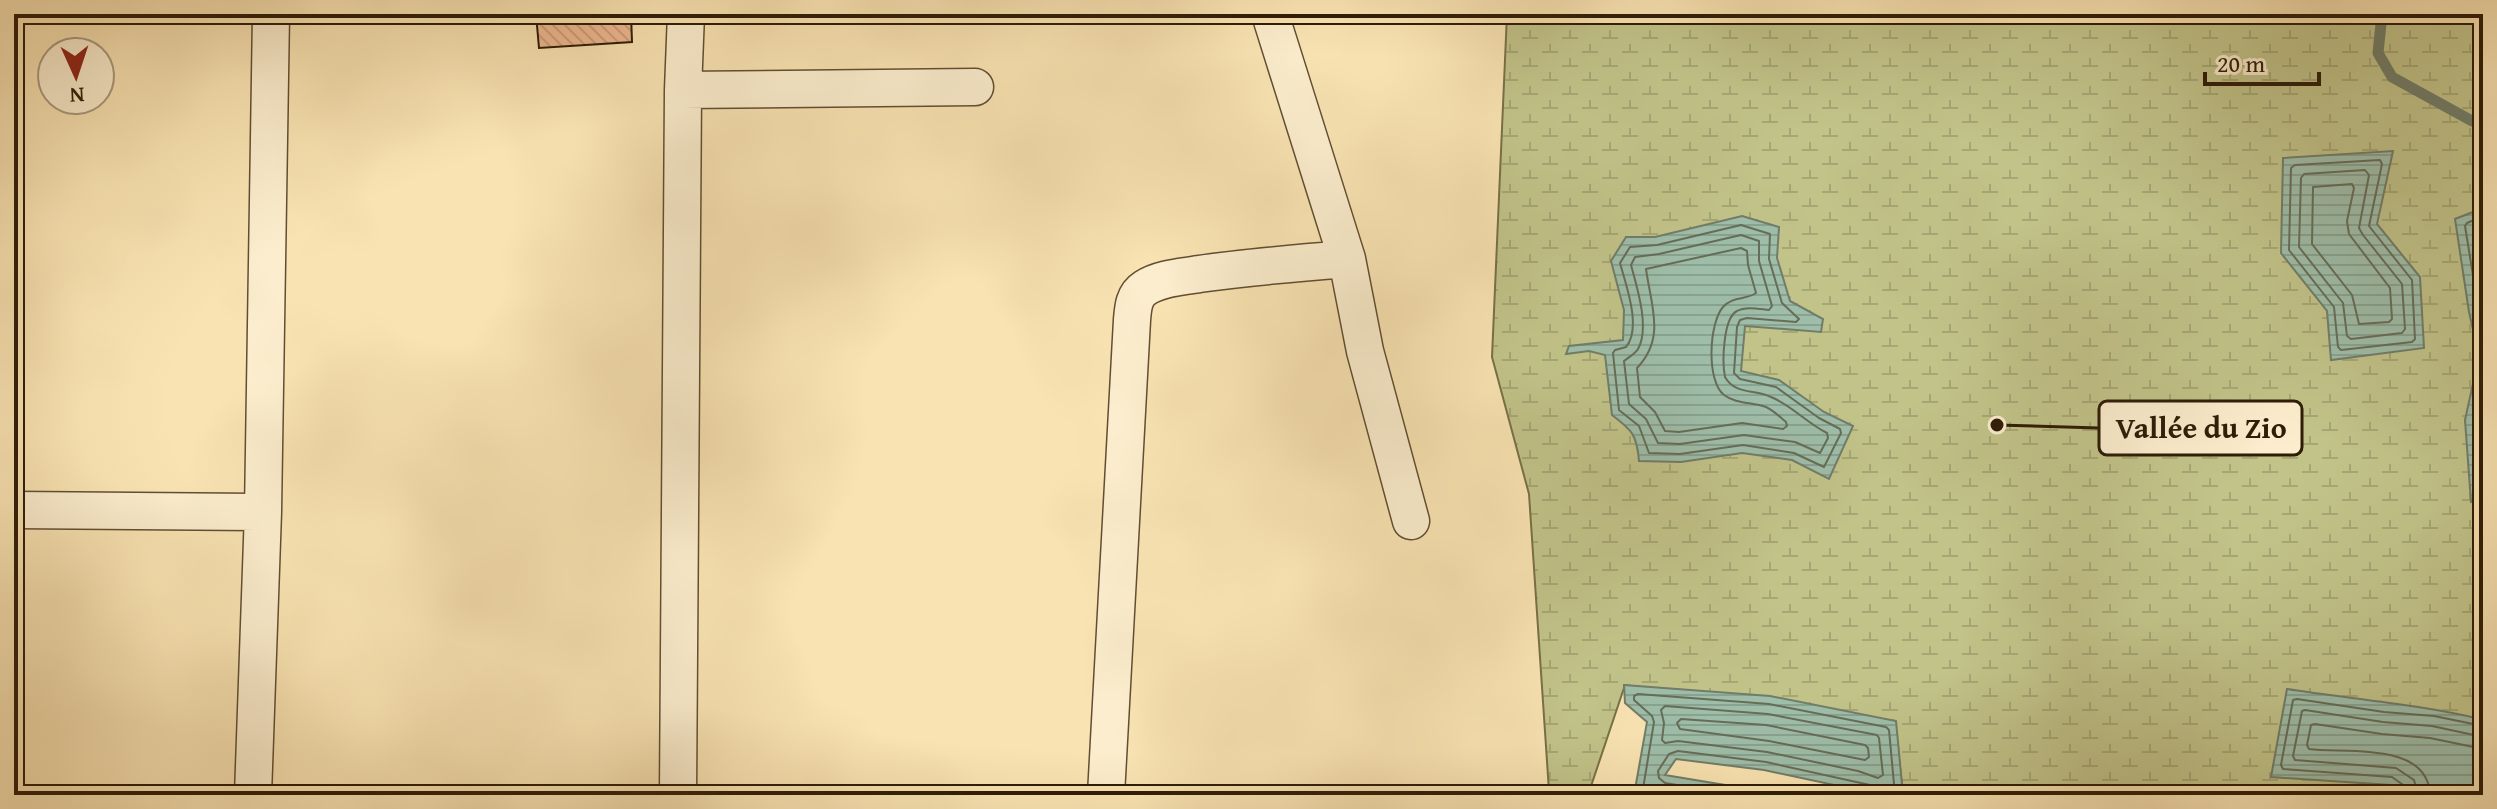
<svg xmlns="http://www.w3.org/2000/svg" width="2497" height="809" font-family="'Gentium Book Plus',serif">
	<style>
		.wetland { fill: url(#wetland-marsh); stroke: #787048; stroke-width: 2 }
		.water { fill: url(#water-rules); stroke: #717d69; stroke-width: 2 }
		.lines { fill: none; stroke-linecap: round; stroke-linejoin: round }
		.shore { stroke: #666d58; stroke-width: 2 }
		.stream { stroke: #717d69; stroke-width: 11 }
		.building { fill: url(#building-back-hatch); stroke: #2e1c07; stroke-width: 2 }
		.street-casing { stroke: #614e32; stroke-width: 39 }
		.street { stroke: #fbedcd; stroke-width: 36 }
		.leader { fill: none; stroke: #2e1c07; stroke-width: 3 }
		.callout-dot { fill: #2e1c07; stroke: #fbedcd; stroke-width: 3 }
		.callout { fill: #fbedcd; stroke: #2e1c07; stroke-width: 3 }
		.callout-label { font-size: 30px; text-anchor: middle; font-weight: bold; fill: #2e1c07 }
	</style>
	<defs>
		<pattern id="wetland-marsh" width="20" height="14" patternUnits="userSpaceOnUse" patternTransform="scale(2)"><rect width="20" height="14" fill="#c1c389"/><path d="M1 5h8M5 5V1M11 12h8M15 12V8" fill="none" stroke="#a6a775"/></pattern>
		<pattern id="water-rules" width="6" height="5" patternUnits="userSpaceOnUse" patternTransform="scale(2)"><rect width="6" height="5" fill="#9ebeaa"/><path d="M0 2.5h6" fill="none" stroke="#88a391"/></pattern>
		<pattern id="building-back-hatch" width="6" height="6" patternUnits="userSpaceOnUse" patternTransform="scale(2)"><rect width="6" height="6" fill="#eeb890"/><path d="M-1 5l2 2M0 0l6 6M5-1l2 2" fill="none" stroke="#cc9e7b"/></pattern>
	</defs>
	<rect width="100%" height="100%" fill="#f9e3b2"/>
	<filter id="stains"><feTurbulence type="fractalNoise" baseFrequency=".0025" numOctaves="4"/><feColorMatrix values="0 0 0 0 .2 0 0 0 0 .09 0 0 0 0 .02 0 0 0 .5 -.17"/></filter>
	<radialGradient id="worn" r=".72"><stop offset=".6" stop-color="#630" stop-opacity="0"/><stop offset="1" stop-color="#630" stop-opacity=".3"/></radialGradient>
	<path class="wetland" d="M1507,14H2483V795H1903L1895,721L1625,685L1588,795H1565L1549,791L1529,494L1492,357Z"/>
	<path class="water" d="M2393,151L2377,224L2420,277L2424,348L2331,360L2327,311L2281,253L2283,158Z
		M2483,208V498L2471,502L2465,420L2479,356L2469,312L2455,219Z
		M1742,216L1779,227L1777,258L1790,301L1823,319L1821,332L1745,326L1741,371L1779,380L1824,412L1853,426L1829,479L1792,460L1742,453L1681,462L1639,461C1637,435 1632,430 1612,415L1605,355L1589,351L1566,354L1569,346L1623,340L1624,310L1611,261L1626,237H1655Z
		M1624,685L1770,696L1896,721L1903,795H1881L1764,770L1676,759L1665,775L1749,789L1752,795H1634L1647,722L1625,703Z
		M2287,689C2351,699 2417,704 2480,719L2483,716V795H2405L2391,785L2271,777Z"/>
	<g class="lines">
		<path class="shore" d="M2380,160L2382,164L2369,226L2412,280L2415,339L2412,342L2341,350L2338,347L2334,307L2289,250L2291,168L2295,165Z
			M2365,170L2369,175L2359,228L2363,235L2402,284L2405,329L2402,333L2351,339L2347,336L2343,303L2299,247L2301,178L2304,174Z
			M2352,184L2354,188L2347,221L2349,234L2390,288L2392,319L2389,322L2359,324L2352,295L2312,244L2313,187Z
			M2483,216L2467,223L2465,226L2483,337
			M1741,225L1770,234L1769,259L1782,303L1799,319L1796,322L1747,318L1740,320L1737,327L1734,373L1740,379L1776,387L1819,418L1840,429L1841,433L1824,467L1794,453L1743,445L1680,454L1649,453L1639,426L1619,410L1613,353L1615,350L1626,347C1642,328 1626,285 1620,263L1630,247L1657,245Z
			M1741,235L1759,241V261L1772,306L1769,310C1759,309 1746,306 1737,311C1723,318 1722,362 1725,377C1735,395 1755,389 1771,397C1791,405 1807,423 1827,433L1828,438L1820,453L1795,442L1744,435L1680,444L1658,443L1646,419L1629,404L1624,361C1629,357 1635,354 1638,349C1650,328 1637,287 1631,265L1635,257L1659,254Z
			M1741,248L1747,251L1748,265L1756,293C1746,300 1733,296 1723,307C1709,323 1706,381 1724,395C1736,404 1752,402 1766,407C1773,410 1780,417 1786,422L1787,426L1783,429L1742,423L1679,432L1665,431L1655,412L1640,397L1637,368C1666,338 1651,306 1646,269Z
			M2483,375L2473,421L2478,488L2483,491
			M1665,706L1768,714L1877,735L1879,738L1883,775L1878,778L1858,771L1767,752L1678,741L1665,743L1662,740L1664,723L1661,710Z
			M1681,719L1766,725L1865,745L1868,748L1869,757L1865,760L1769,741L1680,729L1677,723Z
			M1642,795L1654,722L1652,716L1634,700V696L1638,694L1769,704L1886,727L1889,730L1895,795
			M1737,795L1665,783L1659,778L1658,771L1669,754L1678,751L1766,762L1870,785L1874,795
			M2408,795L2406,787L2392,777L2283,769L2281,765L2293,700L2297,699L2384,712L2434,716L2483,726
			M2418,795L2414,780L2396,768L2295,760L2293,756L2302,711L2305,710L2383,722L2432,726L2483,737
			M2430,795C2428,741 2346,754 2309,749L2307,745L2311,725L2315,724L2382,734L2430,738L2483,749"/>
		<path class="stream" d="M2382,14L2378,53L2392,77L2472,121L2483,124"/>
	</g>
	<path class="building" d="M536,14H631L632,42L539,48Z"/>
	<g class="lines">
		<defs>
			<path id="street" d="M1270,14L1347,259L1365,351L1411,521
				M683,90L975,87
				M14,510L263,512
				M253,795L263,512L271,14
				M678,795L683,90L686,14
				M1106,795L1132,320C1133,307 1134,295 1145,288C1160,278 1182,277 1199,274C1248,267 1297,263 1347,259"/>
		</defs>
		<use href="#street" class="street-casing"/>
		<use href="#street" class="street"/>
	</g>
	<path class="leader" d="M1997 425L2099 428"/>
	<circle class="callout-dot" cx="1997" cy="425" r="8"/>
	<rect class="callout" x="2099" y="401" width="203" height="54" rx="8"/>
	<g class="callout-label">
		<text x="2201" y="438">Vallée du Zio</text>
	</g>
	<rect width="2497" height="809" fill="none" stroke="#f9e3b2" stroke-width="48"/>
	<rect x="16" y="16" width="2465" height="777" fill="none" stroke="#2e1c07" stroke-width="4"/>
	<rect x="24" y="24" width="2449" height="761" fill="none" stroke="#2e1c07" stroke-width="2"/>
	<g transform="translate(76 76) rotate(177)"><circle r="38" fill="#fbedcd" stroke="#a9997e" stroke-width="2"/>
	<path d="M0-6L14 30L0 20L-14 30Z" fill="#8f2418"/>
	<text y="-12" font-size="22" font-weight="bold" text-anchor="middle" fill="#2e1c07">N</text>
	</g>
	<path d="M2205 72v12h114v-12" fill="none" stroke="#2e1c07" stroke-width="4"/>
	<text x="2217" y="72" font-size="24" fill="#2e1c07" stroke="#fbedcd" stroke-width="6" paint-order="stroke">20 m</text>
	<rect width="100%" height="100%" filter="url(#stains)"/>
	<rect width="100%" height="100%" fill="url(#worn)"/>
</svg>
